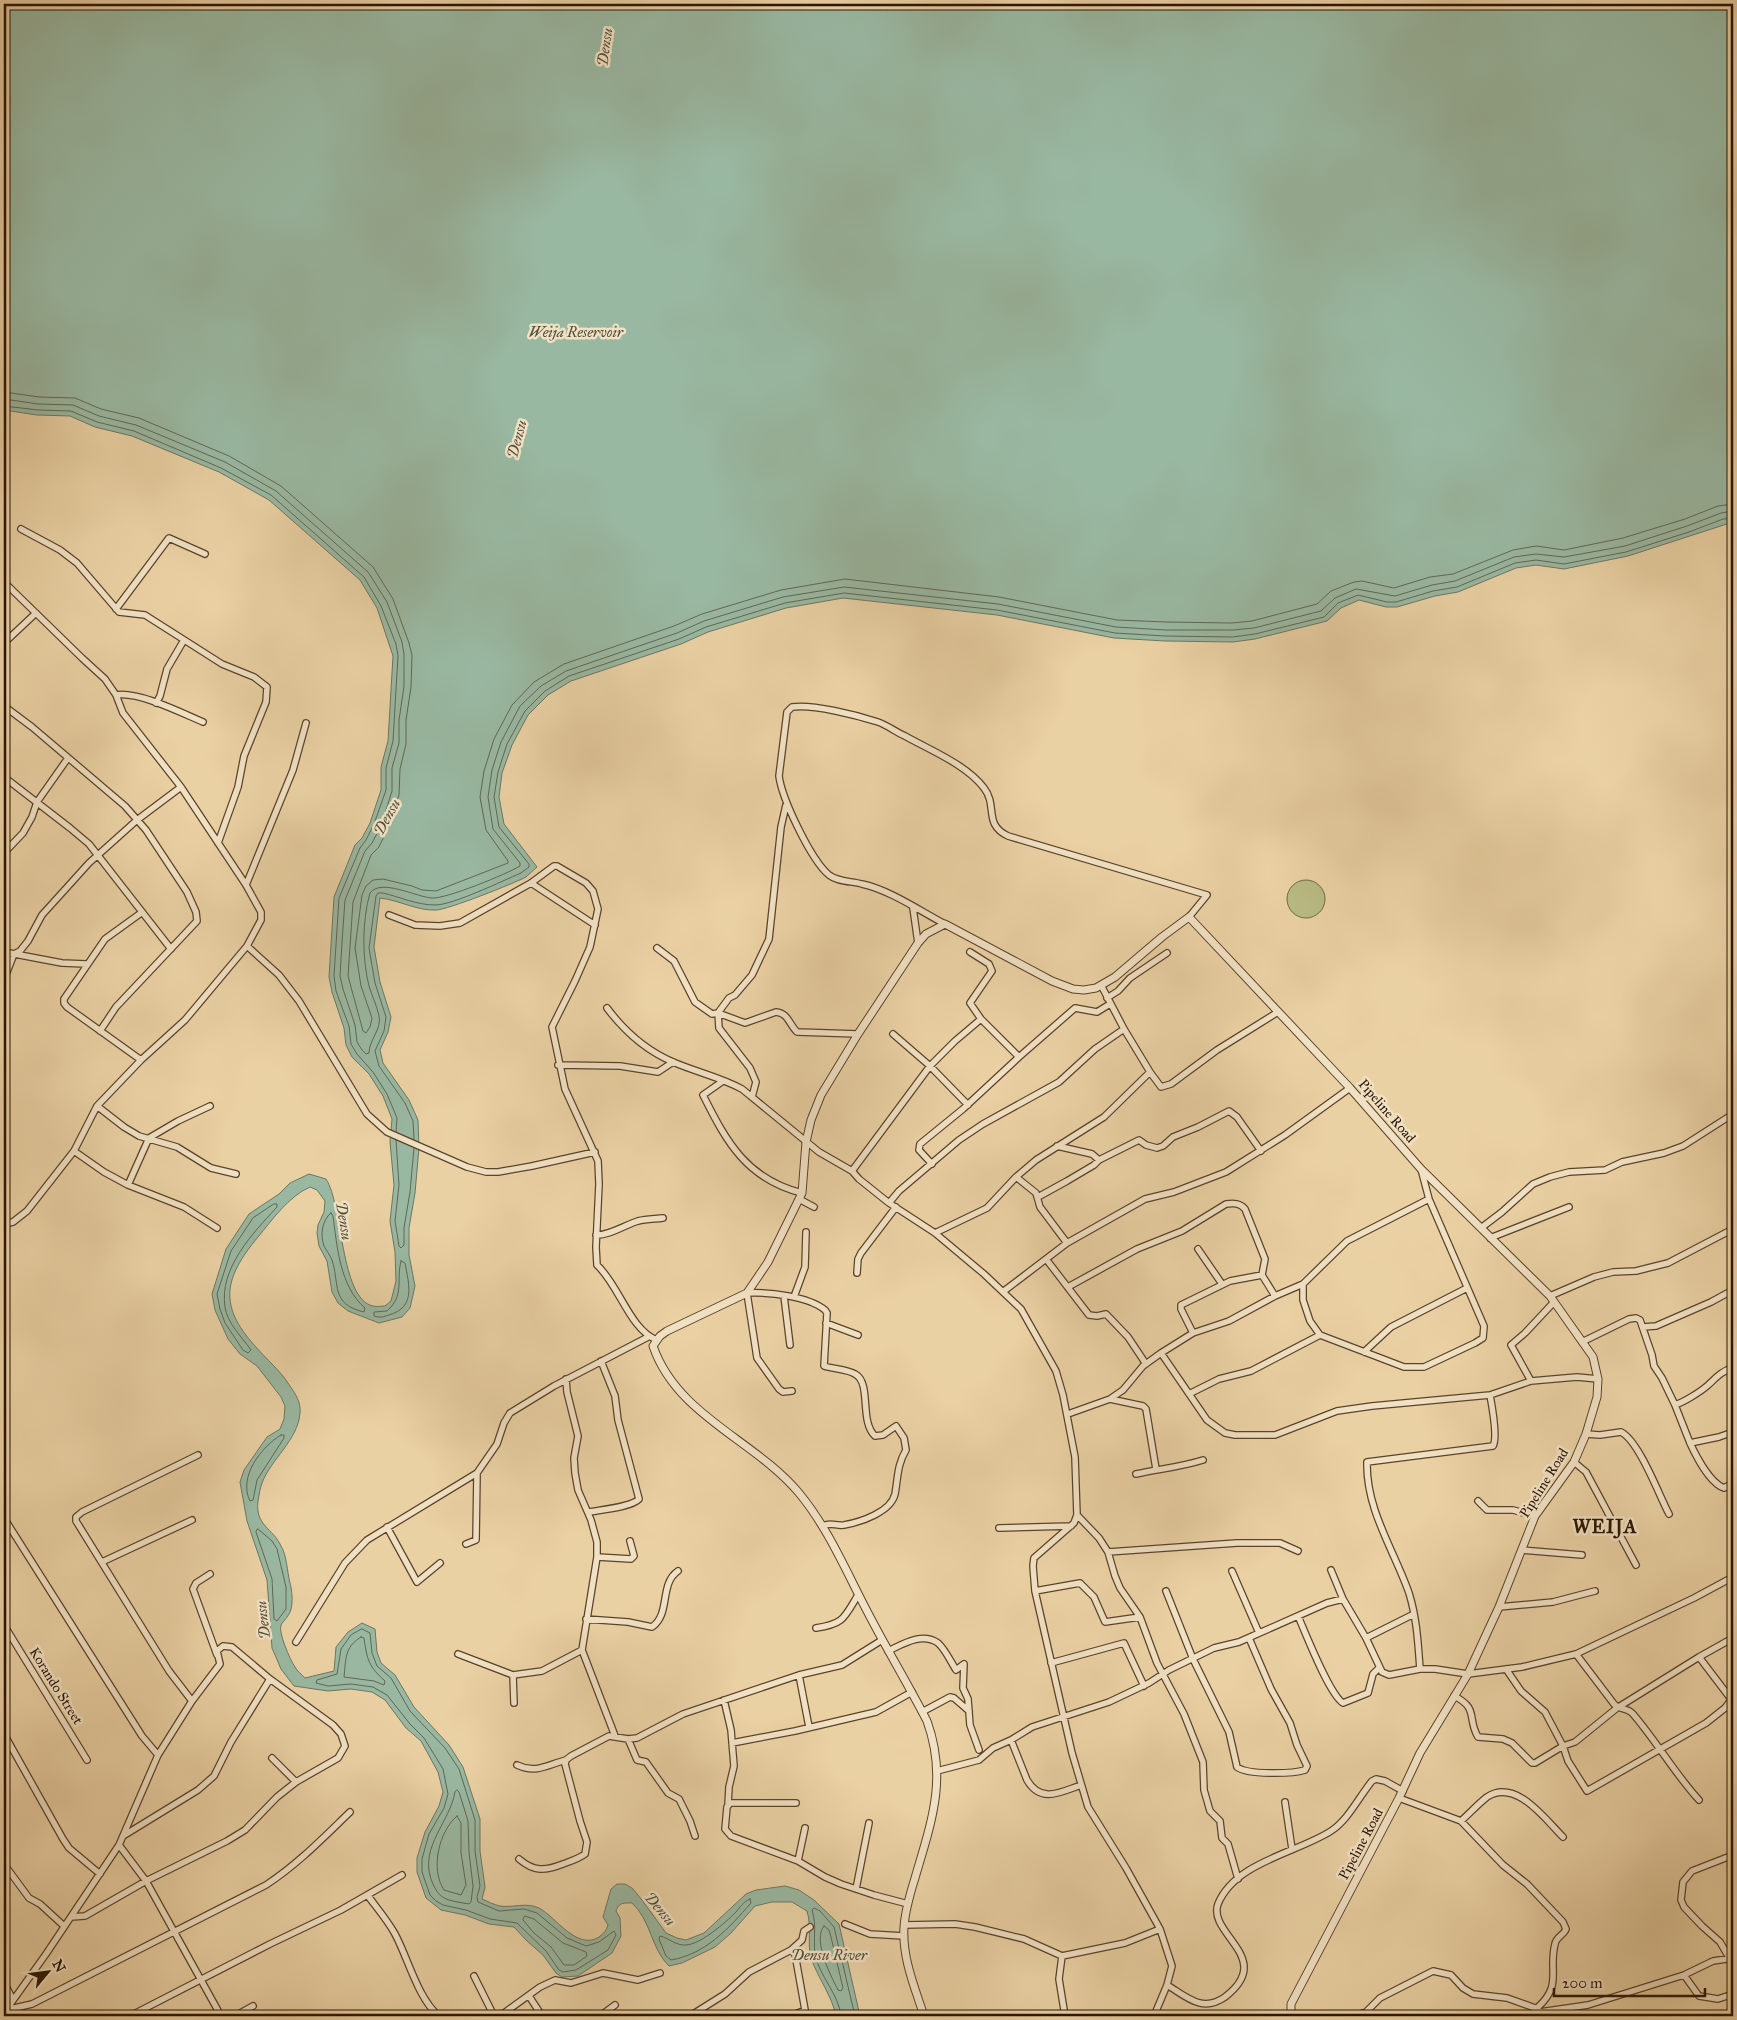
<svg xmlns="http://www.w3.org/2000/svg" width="1737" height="2020" font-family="'IM FELL Great Primer',serif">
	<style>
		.green { fill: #b9bb84; stroke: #726842 }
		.water { fill: #99b8a2; stroke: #6d7662 }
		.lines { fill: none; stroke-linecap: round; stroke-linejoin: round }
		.shore { stroke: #626652; stroke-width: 1 }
		.minor-casing { stroke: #5a432a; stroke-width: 8 }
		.tertiary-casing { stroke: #5a432a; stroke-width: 9 }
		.minor { stroke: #f1e1c4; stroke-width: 5.5 }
		.tertiary { stroke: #f1e1c4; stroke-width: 7 }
		.labels { text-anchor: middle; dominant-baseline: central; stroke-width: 5; stroke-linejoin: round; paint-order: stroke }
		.street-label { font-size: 14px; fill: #2a1401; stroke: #f1e1c4 }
		.water-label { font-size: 15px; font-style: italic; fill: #514d39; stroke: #f1e1c4 }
		.district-label { font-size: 19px; font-weight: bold; letter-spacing: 1px; fill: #2a1401; stroke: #f1e1c4 }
	</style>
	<rect width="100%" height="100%" fill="#ead1a4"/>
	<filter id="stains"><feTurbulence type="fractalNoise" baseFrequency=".004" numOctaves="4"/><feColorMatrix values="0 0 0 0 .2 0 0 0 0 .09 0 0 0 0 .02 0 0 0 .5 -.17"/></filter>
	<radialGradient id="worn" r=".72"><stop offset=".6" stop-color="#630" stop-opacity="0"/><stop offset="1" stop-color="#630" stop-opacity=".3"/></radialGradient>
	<path class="green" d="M1287 899a19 19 0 1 1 38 0a19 19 0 1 1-38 0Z"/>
	<path class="water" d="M4,4H1733V522L1628,556L1564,569L1536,565L1516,568L1458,592L1435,596L1397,607H1386L1359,600L1341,608L1327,621L1255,639L1233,642L1165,641L1114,638L997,615L843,598L786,608L708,632L681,644L571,681L548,695L528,715L512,745L502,773L499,797L504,824L537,867C533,870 530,874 526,877C515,883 447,910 436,910C417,911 399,900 380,898L374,947L380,982L391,1017L388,1032L380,1050L383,1063L409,1100L418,1120L419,1148L415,1193L409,1228V1255L415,1286L410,1308L402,1317L379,1323L348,1311L338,1303L332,1292L327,1261L319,1246L317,1233L318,1225L324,1212L325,1201L317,1190L310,1187C289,1196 272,1220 258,1237C224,1278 218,1305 255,1346C267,1360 280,1370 290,1386C296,1395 301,1402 300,1413C298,1440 271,1459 262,1483C260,1488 259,1495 258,1501C255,1526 273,1528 281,1546C287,1556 287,1571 290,1583C292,1590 293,1602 291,1609C290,1615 284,1620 281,1625C278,1632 290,1660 295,1667C297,1671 302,1675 305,1678L334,1671L336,1647L348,1632L362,1623L375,1629L377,1652L381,1663L395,1675L414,1707L449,1745L463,1767L480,1819V1851L485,1887L482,1899C487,1901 494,1905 500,1906C513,1908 526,1902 539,1908C556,1917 577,1951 599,1937C603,1934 607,1930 608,1925L603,1917L611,1889L617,1884H625L632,1888L642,1900L666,1933L677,1938L686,1940L704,1933L746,1894L756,1890L785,1886L799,1890L814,1900L839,1924L860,2016H836C832,1996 818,1978 811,1958C807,1944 812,1927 807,1911L792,1902H772L755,1906L731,1933L715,1947L682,1963L669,1966C651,1949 651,1920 632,1903C624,1903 619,1902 616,1911L620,1918L621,1936L612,1953L578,1976L562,1977L556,1973L543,1955L527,1941L514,1927L489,1924L465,1915L441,1910L426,1898L417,1872V1858L425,1832L439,1806L443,1792L438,1772L421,1741L406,1728L385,1700L372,1692L351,1689L328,1691L294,1686L281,1669L272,1648L267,1580L247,1521L240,1482L244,1470L260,1447L267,1437L280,1429L284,1419L285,1406L281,1397L257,1366L240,1354L228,1339L215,1310L212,1294L226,1249L249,1214L279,1194L290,1183L309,1174L326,1179C343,1204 340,1299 373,1306C377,1307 382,1306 385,1306L391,1301L396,1281L395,1252L390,1221L394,1185L390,1142L392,1119L383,1096L369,1074L352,1057L346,1045L344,1028L332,992L329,977L334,897L355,845L362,838L370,823L381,790V767L388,741L393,656L377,608L360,580L269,500L219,472L132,436L95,427L70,416L37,415L4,410Z"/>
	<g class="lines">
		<path class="shore" d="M4,392L39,397L75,398L101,409L139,418L229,456L281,486L373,567L393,599L409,643L412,655L411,687L406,720V744L400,769L399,795L387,830L379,847L371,855L353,902L348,976L363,1031L366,1033L370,1027L372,1018L361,986L355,948L362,895L366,886L373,880L383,879L412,886L422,890L436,891L508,863V861L486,830L480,797L484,771L494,739L512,705L534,682L564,664L674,626L702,614L781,590L845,579L999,597L1117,620L1166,622L1232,623L1252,621L1317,604L1331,591L1354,582L1362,581L1394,588L1430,577L1453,574L1513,550L1536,546L1564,550L1623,538L1685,519L1718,506L1733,504
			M4,399L38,404L73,405L99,416L136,425L225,462L276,491L368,572L387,602L402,642L404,654V686L399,720V743L392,768V791L381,826L372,843L365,851L345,900L342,942L340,976L343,989L355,1025L357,1042L362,1050L366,1054L369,1053C369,1040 382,1029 379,1016C377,1006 372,996 369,986C362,959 362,920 370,893C381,878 416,897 432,898C446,899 507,874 520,866V863L493,829L488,797L492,770L501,742L520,706L541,686L566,671L677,633L704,621L783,597L844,587L998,604L1116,627L1166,630H1233L1254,628L1321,611L1335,598L1356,589L1395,596L1432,585L1455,581L1514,557L1536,554L1564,557L1625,546L1687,526L1721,513L1733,511
			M4,406L38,410L71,411L97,422L134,431L221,468L271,495L364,577L381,606L396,644L398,656L393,741L386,768V790L374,824L366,840L360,848L339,898L334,976L336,991L349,1026L351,1044L357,1054L373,1072L387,1094L397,1118L396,1132
			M414,1139L413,1121L405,1103L379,1066L375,1051L384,1031L386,1017L375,983L369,948L376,896L378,893H383C400,897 417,905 435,905C453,905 502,881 521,873L529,867V864L499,827L494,797L498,772L507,744L525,711L545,691L569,676L679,639L706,627L785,603L844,593L997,610L1115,633L1165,636L1233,637L1255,634L1324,617L1338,603L1358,595L1387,602H1396L1433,591L1457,587L1515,563L1536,560L1564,564L1626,552L1689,532L1723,519L1733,518
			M396,1140L399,1185L395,1221L399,1246L401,1248L404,1245V1228L410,1192L414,1148
			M274,1204H277V1207C253,1233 219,1268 225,1307C227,1323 242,1337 251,1350L248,1353L243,1350L225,1323L220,1309L217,1294L231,1251L253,1218Z
			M331,1213L333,1216C337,1246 340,1287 365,1308L364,1312C330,1304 340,1284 332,1260C330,1255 326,1250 324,1246C320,1235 322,1220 331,1213Z
			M401,1261L405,1263C409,1285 416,1307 389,1315C383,1317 380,1318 374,1316V1312L387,1311C405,1295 396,1280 401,1261Z
			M281,1435H284V1438L257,1480L253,1500L250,1501C238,1477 261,1447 281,1435Z
			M258,1529L272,1541L277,1549L286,1587V1609L277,1621L274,1619L272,1579L256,1532Z
			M362,1629L370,1633L372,1653L377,1666L391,1678L410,1711L445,1748L459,1769L475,1820V1851L480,1886L477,1897L478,1902L499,1911L524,1909L537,1913L567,1938L586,1946L599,1942L614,1931L616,1935L608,1950L576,1970L563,1972L559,1970L546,1951L517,1923L490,1919L466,1910L443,1905L436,1901L430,1895L422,1872V1859L429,1834L444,1808L448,1794L443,1769L424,1738L410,1724L387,1695L373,1687L351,1684L328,1686L316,1683L317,1680L337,1674L341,1649L351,1635Z
			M361,1637L364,1638C367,1660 369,1667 385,1681L384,1685L374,1681L344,1677C346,1660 344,1647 361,1637Z
			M457,1790L459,1792L468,1821L469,1852L473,1886L471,1902L469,1904C447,1900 439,1901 431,1879C420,1846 450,1822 455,1792Z
			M457,1816L461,1823V1853L466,1885L461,1895L444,1890C430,1869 439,1831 457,1816Z
			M750,1899L751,1903C729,1928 706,1954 671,1960L666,1956L659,1939L660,1936C669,1938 676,1946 686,1945C701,1944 725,1923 736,1912C740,1907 743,1902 750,1899Z
			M525,1916L534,1919L563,1943L586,1952L587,1956L574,1965H564L551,1947L534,1933L523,1920Z
			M824,1926L829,1930L831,1937L843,1988L841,1991L838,1990C831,1976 812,1940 824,1926Z
			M841,2016C839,1994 819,1976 815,1954C813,1938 817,1926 812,1910L814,1908L820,1911L834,1927L855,2016"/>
		<defs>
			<path id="minor" d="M21,529L60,550L77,563L119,612L145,615L222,664L254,677L267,687L266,702L244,756L238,787L218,843
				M4,582L82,658L105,679L116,695L123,713L181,787L246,885L261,912V920L247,946L185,1020L141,1060L97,1106L74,1151L27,1211L13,1222L4,1224
				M116,609L169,538L205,554
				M4,643L36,613
				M116,695C138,691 182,713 203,722
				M156,703L160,696L167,669L184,640
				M4,706L32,727L125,806L146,830L187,892L196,912L197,921L116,1007L100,1031
				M4,777L70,828L89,844L171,949
				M4,853L23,833L32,817L37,802L68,758
				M531,883L595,925
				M246,885L293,770L306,723
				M913,908L918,943
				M141,913L105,939L64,999V1003L67,1007L141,1060
				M389,915L415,925L440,926L460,923L531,883L554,866H557L586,883L593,891L598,909L590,947L575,981L552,1027L565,1089L598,1161L599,1184L596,1247L597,1265C619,1285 630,1330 657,1340
				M945,924C920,911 890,890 862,884C851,881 838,882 829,875C811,860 782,799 779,776L787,712L792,707C813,704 856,715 878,722C887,725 896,732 905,736C930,750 967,765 984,788C998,806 983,824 1008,836L1207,895L1189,917
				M247,946L279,975L299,1001L367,1114L387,1132L467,1167L486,1172H498L532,1166L595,1152
				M657,948L674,961L695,1002L712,1014L718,1013L745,1023L776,1012C788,1013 789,1024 797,1032L858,1034
				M4,952L62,963L86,964
				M970,952L989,964L992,971L970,1003L981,1019L1019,1057
				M4,985L5,977L14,954L20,951L28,941L42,915L89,863L137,820L181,787
				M1101,985L1124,1029L1150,1072L1161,1087L1171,1084L1217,1050L1278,1012
				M1107,998L1118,991L1130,978L1167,953
				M607,1008C625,1032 645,1050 673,1062C696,1072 720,1077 742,1089L819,1152L852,1171L859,1179L889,1203L935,1233L984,1274L1021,1309L1056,1371L1063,1395L1075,1457L1077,1515L1074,1523L1034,1558L1033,1566L1035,1591L1072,1753L1088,1807L1126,1868L1160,1929L1172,1966L1167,1985L1154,2016
				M893,1034L930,1066L968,1105
				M558,1065L620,1066L658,1072L673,1062
				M723,1081L703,1095C727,1143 747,1179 802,1193
				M752,1097L756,1082L750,1068L719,1028L718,1013L729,998L735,995L752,975L769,939L781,827L786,805
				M97,1106L124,1127L139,1136L177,1147L211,1168L236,1174
				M1057,1146L1092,1154L1099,1160
				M74,1151L104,1172L128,1185L184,1207L217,1228
				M932,1164L919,1150L920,1144L963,1109L1019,1057L1075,1008L1097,1012L1110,1004
				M852,1171L930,1066L955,1041L981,1019
				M1016,1177L1036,1193L1040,1207L1067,1243
				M128,1185L149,1138L178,1121L210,1106
				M1038,1197L1067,1181L1094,1165L1099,1160L1139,1140L1146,1145L1157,1148L1163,1146L1173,1137L1198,1127L1229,1111L1237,1117L1261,1151
				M799,1199L814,1207
				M889,1203L899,1191L959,1140L983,1124L1059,1082L1095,1049L1124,1029
				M1481,1228L1502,1212L1533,1184L1550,1177L1569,1172L1605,1170L1622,1162L1664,1153L1683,1146L1733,1114
				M935,1233L987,1208L1016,1177L1036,1160L1104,1117L1150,1072
				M596,1235C608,1236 625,1225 638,1221C646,1219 655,1219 663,1218
				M1490,1238L1569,1207
				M1198,1249L1222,1284
				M1046,1259L1089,1315L1097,1316L1106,1314L1128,1337L1146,1364
				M857,1273L858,1259L861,1253L896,1207
				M1303,1284V1300L1310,1321L1320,1335L1404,1367H1424L1475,1343L1483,1338L1484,1326L1429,1199L1421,1169
				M1068,1287L1137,1249L1182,1231L1226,1204C1234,1203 1240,1203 1245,1209L1265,1259L1262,1275
				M1004,1291L1067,1243L1145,1199L1174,1192L1226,1172L1285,1135L1350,1088
				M784,1296L790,1345
				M1550,1296L1594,1277L1613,1272L1636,1271L1668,1263L1733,1229
				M794,1297L805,1267L806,1232
				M826,1323L858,1335
				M1643,1327L1656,1326L1711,1302L1733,1290
				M1193,1333L1181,1309V1305L1230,1281L1262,1275L1275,1296
				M1582,1342L1629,1319L1636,1318L1640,1320L1652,1355L1654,1366L1662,1378L1675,1405L1690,1443L1719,1437L1733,1432
				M1364,1352L1391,1327L1467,1288
				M1161,1353L1207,1420L1225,1433L1235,1435H1275L1337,1411L1372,1406L1490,1395L1531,1381L1577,1377L1598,1379
				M566,1379L567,1392L578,1436L574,1458L575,1473L578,1490L591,1520L597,1542V1557L582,1650L615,1736
				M1531,1381L1511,1345L1525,1333L1554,1302
				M792,1391L783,1392L779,1389L757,1358L747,1293C769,1292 808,1296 825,1310L827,1313L824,1366C833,1369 847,1369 855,1374C872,1383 859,1421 875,1436L883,1435L896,1426L904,1438L906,1450C897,1465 898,1478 895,1494C891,1512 861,1522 844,1525C835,1526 832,1522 822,1526
				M1189,1394L1219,1379L1251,1371L1320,1335
				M1110,1399L1143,1406L1146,1409L1156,1469
				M1675,1405C1684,1402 1700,1392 1707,1386C1716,1378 1721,1371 1733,1368
				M1068,1414L1110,1399L1123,1390L1143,1366L1161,1353L1193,1333L1229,1321L1275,1296L1303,1284L1347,1241L1429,1199
				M1586,1434L1600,1435L1621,1432C1639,1441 1659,1495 1669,1514
				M1690,1443C1696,1456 1710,1483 1724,1488L1733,1483
				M1574,1462L1586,1472L1636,1565
				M1136,1474C1159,1469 1181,1467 1203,1460
				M1478,1501L1487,1510H1513L1535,1516
				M589,1512C600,1510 632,1507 639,1499L618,1420L615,1396L601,1361
				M1077,1515L1099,1538L1108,1552L1237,1543H1280L1298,1551
				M4,1518L142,1736L158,1755
				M387,1527L417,1582L440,1563
				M999,1528L1071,1526
				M466,1544L476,1540L477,1473
				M1522,1550L1582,1555
				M1108,1552L1115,1576L1120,1588L1140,1617L1157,1663L1184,1714L1203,1762L1204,1790L1210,1811L1220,1821L1222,1838L1228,1844L1238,1879
				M597,1557L631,1559L634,1556L630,1541
				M102,1562L192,1520
				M1331,1570L1343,1599
				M1232,1571L1259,1633
				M210,1574L196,1583L193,1589L217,1655
				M1035,1591L1080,1583L1094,1597L1105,1622L1140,1617
				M1166,1591L1193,1659L1229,1732L1237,1767C1247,1775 1292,1774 1305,1770L1307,1766L1297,1745L1290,1723L1271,1689L1249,1638
				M1499,1607L1553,1602L1595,1591
				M1298,1616C1306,1634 1329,1694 1343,1703L1368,1693L1373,1674L1379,1668
				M586,1619L628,1622L652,1627C671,1614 659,1584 678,1571
				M4,1625L87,1760
				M816,1628C844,1624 844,1618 858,1595
				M1366,1638L1414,1614
				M296,1642L345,1563L367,1540L477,1473L497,1444L504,1423L510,1413L554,1386L648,1337
				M888,1651C903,1644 922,1632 938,1643C945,1649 951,1662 956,1670L964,1664L963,1688L968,1699L970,1725L979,1750
				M458,1654L513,1675L542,1671L582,1650
				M1576,1654L1614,1704C1620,1710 1628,1708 1633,1714C1657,1742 1675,1774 1699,1800
				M1699,1657L1731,1699
				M1051,1663L1124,1643L1144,1686
				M1420,1669C1418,1643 1417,1619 1409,1593C1394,1550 1366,1510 1367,1462L1493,1446C1498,1438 1492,1406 1490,1395
				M1506,1669L1521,1691L1545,1712L1563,1746L1568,1761L1587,1791L1706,1723L1725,1708L1733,1697
				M513,1675L514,1703
				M799,1675L809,1727
				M1454,1696C1479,1708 1467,1719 1478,1737L1503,1739L1512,1743L1532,1763H1535L1563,1746L1575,1742L1617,1708L1699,1657L1733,1638
				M724,1700L731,1730L734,1766L729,1787L728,1805
				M192,1701L169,1671L76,1521V1517L82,1512L198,1455
				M922,1712L950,1697L954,1698L969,1711
				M4,1734L63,1839L69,1848L100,1874
				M628,1739L637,1760L646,1762L668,1793L679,1799L690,1821L695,1836
				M1011,1740L1027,1780C1041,1804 1061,1792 1081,1785
				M732,1743L795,1731L876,1712L912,1692
				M272,1758L296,1782
				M517,1765C536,1774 547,1765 566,1760
				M937,1771L979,1760L993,1748L1011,1740L1032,1727L1109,1702L1149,1683L1169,1670L1214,1648L1239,1642L1327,1603L1343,1599L1366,1638L1382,1672L1389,1675L1420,1669H1435L1468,1674L1522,1667L1576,1654L1694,1598L1733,1577
				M1399,1798L1461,1821L1503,1865L1527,1884L1563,1922L1566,1929C1564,1935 1556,1937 1555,1944C1548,1971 1563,1985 1537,2008
				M1285,1802L1292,1849
				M796,1803H730L727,1807L725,1829L731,1836L798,1861L825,1877L841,1884L874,1895L908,1904
				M1461,1821C1469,1814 1478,1804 1487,1797C1516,1778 1545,1819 1563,1837
				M123,1836L198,1790L214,1776L231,1742L270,1679
				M119,1845L146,1881L221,2016
				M519,1859C534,1872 545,1871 563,1864C571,1861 578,1859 585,1854L587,1842L580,1821L565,1764L566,1760L571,1756L609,1736L628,1739L637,1738L683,1714L799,1675L842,1665L882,1640
				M798,1861L805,1828
				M4,1864L29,1898L40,1904L64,1926
				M856,1889L869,1823
				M368,1896C377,1908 388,1921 395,1934C408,1958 418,1999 439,2016
				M845,1924L870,1934L904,1936
				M904,1925L955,1924L975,1927L1024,1939L1062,1956L1125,1943L1160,1929
				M791,1950L795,1954L805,2010L791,2016
				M1062,1956L1059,1979L1065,2016
				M1730,1959L1720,1942L1702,1926L1684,1907L1681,1900L1683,1882L1692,1871L1733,1855
				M1684,1975L1699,1996L1718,1999L1733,1994
				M474,1976L494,2016
				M4,1982L13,2000
				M1167,1985C1187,1997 1202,2013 1225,1997C1276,1958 1207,1934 1218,1904C1235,1862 1297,1853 1331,1831C1348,1820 1359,1797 1372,1781L1376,1779L1385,1781L1403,1791
				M529,1996L542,2016
				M6,2010L32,2004L266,1885C298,1864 323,1838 350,1812
				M1366,2012L1380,1998L1433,1971L1451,1975L1463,1988L1473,1994L1507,1998L1538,2009
				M4,2013L46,1954L119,1845L158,1755L192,1701L220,1664L217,1651L223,1646L232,1647L270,1679L333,1725L341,1734L345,1746L338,1758L296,1782L277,1797L245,1830L227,1841L146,1881L85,1916L71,1917
				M383,2014V2016
				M130,2016L270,1944L341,1910L402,1875
				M235,2016L253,2006
				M500,2016L540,1987L555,1980L571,1983L603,1973L638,1980L660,1973
				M600,2016L615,2005
				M690,2016L725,1994L749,1972L791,1950L802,1940L804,1931L810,1927
				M1354,2016L1366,2012L1380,2016
				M1531,2016L1540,2012L1588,2005L1684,1975L1713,1961L1733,1958"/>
			<path id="tertiary" d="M924,2016C915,1988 902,1958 904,1927C905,1911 910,1894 915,1878C931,1823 948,1779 927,1721C908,1684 886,1648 867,1611C846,1571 828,1528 799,1493C755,1440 677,1416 653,1346L660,1336L667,1331L747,1293L768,1262L802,1193L806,1142L811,1120L821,1095L858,1034L918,943L926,934L945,924L1052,981L1073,989L1084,990L1096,988L1115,977L1162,937L1189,917L1350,1088L1421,1169L1550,1296L1593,1357L1598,1379L1597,1397L1586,1434L1574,1462L1535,1516L1499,1607L1468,1674L1420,1753L1399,1798L1291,2004V2016"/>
		</defs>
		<use href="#minor" class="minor-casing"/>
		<use href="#tertiary" class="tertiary-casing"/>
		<use href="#minor" class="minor"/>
		<use href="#tertiary" class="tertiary"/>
	</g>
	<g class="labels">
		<g class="street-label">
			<text transform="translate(1387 1111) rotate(49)">Pipeline Road</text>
			<text transform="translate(1544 1483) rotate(-58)">Pipeline Road</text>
			<text transform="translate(56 1686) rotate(58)">Korando Street</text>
			<text transform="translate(1361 1844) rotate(-62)">Pipeline Road</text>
		</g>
		<g class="water-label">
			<text transform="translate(605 47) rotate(-82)">Densu</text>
			<text x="576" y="332">Weija Reservoir</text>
			<text transform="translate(517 439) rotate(-75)">Densu</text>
			<text transform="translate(387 817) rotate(-61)">Densu</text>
			<text transform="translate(344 1221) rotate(81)">Densu</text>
			<text transform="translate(263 1620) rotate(-96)">Densu</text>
			<text transform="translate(660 1909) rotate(50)">Densu</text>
			<text x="829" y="1955">Densu River</text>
		</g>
		<g class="district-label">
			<text x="1605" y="1526">WEIJA</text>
		</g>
	</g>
	<rect width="1737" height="2020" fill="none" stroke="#ead1a4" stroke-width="20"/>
	<rect x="5" y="5" width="1727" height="2010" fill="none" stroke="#2a1401" stroke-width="2.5"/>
	<rect x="10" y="10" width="1717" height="2000" fill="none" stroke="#2a1401"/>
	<g transform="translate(48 1972) rotate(61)" stroke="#f1e1c4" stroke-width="4" paint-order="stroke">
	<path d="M0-4L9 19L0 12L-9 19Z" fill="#2a1401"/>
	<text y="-8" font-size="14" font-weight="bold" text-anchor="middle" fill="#2a1401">N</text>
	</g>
	<path d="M1554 1988v8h151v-8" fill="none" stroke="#2a1401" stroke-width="2.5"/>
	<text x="1562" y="1988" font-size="15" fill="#2a1401" stroke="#f1e1c4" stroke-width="4" paint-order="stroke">200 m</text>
	<rect width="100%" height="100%" filter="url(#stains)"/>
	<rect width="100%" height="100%" fill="url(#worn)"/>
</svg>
